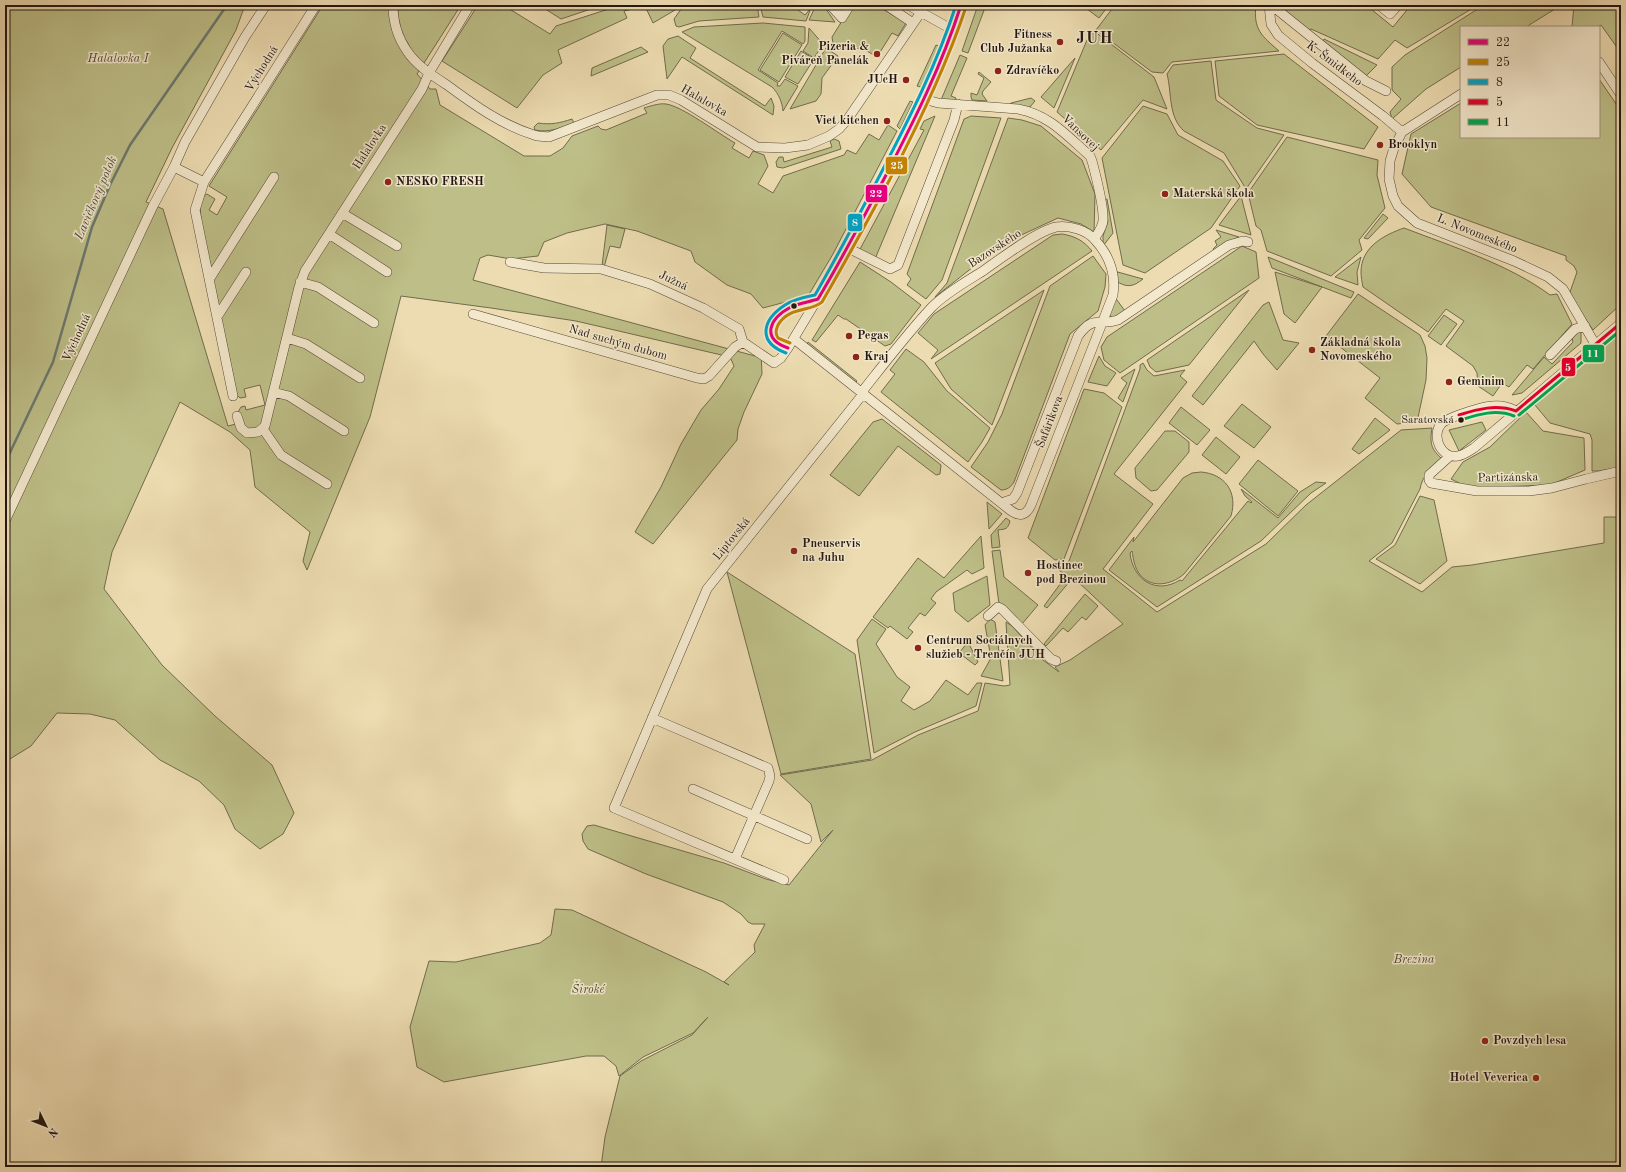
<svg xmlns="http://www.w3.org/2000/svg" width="1626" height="1172" font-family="'Old Standard TT',serif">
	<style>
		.green { fill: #bebf88; stroke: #716b4d }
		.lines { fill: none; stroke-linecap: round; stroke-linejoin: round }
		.stream { stroke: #6b7971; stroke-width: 2.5 }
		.street-casing { stroke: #56483a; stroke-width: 10 }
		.street { stroke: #f3e8cc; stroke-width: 9 }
		.bus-1-casing { stroke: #f3e8cc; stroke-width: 6 }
		.bus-2-casing { stroke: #f3e8cc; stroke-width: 6 }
		.bus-3-casing { stroke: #f3e8cc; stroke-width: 6 }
		.bus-4-casing { stroke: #f3e8cc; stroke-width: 6 }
		.bus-5-casing { stroke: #f3e8cc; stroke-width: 6 }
		.bus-1 { stroke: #e5007d; stroke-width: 3 }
		.bus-2 { stroke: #c28204; stroke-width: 3 }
		.bus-3 { stroke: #02a2c5; stroke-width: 3 }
		.bus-4 { stroke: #e4002b; stroke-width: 3 }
		.bus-5 { stroke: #00a651; stroke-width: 3 }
		.poi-dot { fill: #8f2418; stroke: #f3e8cc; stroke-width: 1.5 }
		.bus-dot { fill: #241712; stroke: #f3e8cc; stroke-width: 1.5 }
		.labels { text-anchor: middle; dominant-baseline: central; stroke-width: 3; stroke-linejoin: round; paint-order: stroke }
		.bus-label { font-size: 11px; fill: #241712; stroke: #f3e8cc; text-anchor: end }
		.poi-label { font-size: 12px; font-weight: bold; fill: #241712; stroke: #f3e8cc; text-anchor: start }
		.park-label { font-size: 12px; font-style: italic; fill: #524935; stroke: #f3e8cc }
		.street-label { font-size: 12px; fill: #241712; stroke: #f3e8cc }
		.water-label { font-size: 13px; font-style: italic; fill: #4d5049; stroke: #f3e8cc }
		.district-label { font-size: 16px; font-weight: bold; letter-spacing: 1px; fill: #241712; stroke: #f3e8cc }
		.line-badge { stroke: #f3e8cc; stroke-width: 1.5 }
		.badge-label { font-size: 11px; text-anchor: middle; font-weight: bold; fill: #fff }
	</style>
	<rect width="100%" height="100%" fill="#eddcb1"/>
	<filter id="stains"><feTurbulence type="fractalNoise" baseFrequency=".005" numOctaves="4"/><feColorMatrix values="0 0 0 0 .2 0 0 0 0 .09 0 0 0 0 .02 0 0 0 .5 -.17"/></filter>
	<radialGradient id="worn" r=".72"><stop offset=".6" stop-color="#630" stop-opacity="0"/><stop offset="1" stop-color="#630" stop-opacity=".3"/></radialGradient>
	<path class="green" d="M5,5H245L236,30L172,148L146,202L163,209L228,426L240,423L238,412L241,407L245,406L246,410L265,405L260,385L244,389L246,397L240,398L237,395L201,221L200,205L204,196L207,194L215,199L209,210L217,215L227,197L209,186L323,5H461L417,74L430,89H436L440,105L524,156H550L563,148L572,136L598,126L601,129L606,130L647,113L644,108C651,106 659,103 666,104C682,106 719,134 735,143L732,148L749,158L753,151L764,155L768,166L758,184L773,193L783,176L844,155L847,150L856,154L869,134L879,140L888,125L897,131L833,254L808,296L763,308L751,294L727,285L695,262L691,251L637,231L605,224L567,233L544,242L538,256L511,259L488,255L480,258L473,280L755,356L757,352H761L762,374L744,412L738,429L737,440L653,544L635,532L661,487L681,444L701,410L719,389L734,366L730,357L576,321L491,308L401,296L370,417L307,570L303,561L310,532L255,487L250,450L230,432L180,402L112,552L104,589L162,665L215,716L272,765L294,813L283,834L260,849L235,829L224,805L199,781L160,760L115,720L90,714L57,713L31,746L5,762Z
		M478,5H503L550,34L556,26L621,5H668L675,10L653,23L645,6L624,11L627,18L558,50L562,63L543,75L517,108L442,61Z
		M539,5H603L561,19Z
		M684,5H733L742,7L743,5H757L759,17L699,21L679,27L676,26L674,19Z
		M760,5H791L805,15L811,8L806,21L763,17Z
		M816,5H823L835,22L809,20Z
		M852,5H876L906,23L898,36L892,33L877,57L862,48L843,50L833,43L832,37Z
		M978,5H986L968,53L962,51Z
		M1084,5H1109L1099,18L1083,6Z
		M1115,5H1256C1253,30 1262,36 1279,51L1172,62L1163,73L1152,72L1096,30Z
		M1278,5H1366L1393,27L1411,5H1478L1407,48L1395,40L1378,59L1311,29L1308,31Z
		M1484,5L1571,6L1555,9L1526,27H1461V67L1426,89L1392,119L1390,112L1401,99L1392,90V67L1405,55Z
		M1574,5H1621V53L1601,25L1597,27H1572Z
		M763,23L805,27V41L803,44L782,31L758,70L778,83L777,86H780L785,79L798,86L783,111C782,102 779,94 772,87L682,32L694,27Z
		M809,28L823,44L814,58L803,51L808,43Z
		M1094,31L1154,77L1167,109L1143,100L1101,150L1057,112L1087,40Z
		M783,33L802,45L779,82L760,70Z
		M678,36L696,48L690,58L765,106L771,98L774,106L773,115L682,57L667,79L663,46L668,39Z
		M1324,39L1377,65L1364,78L1322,43Z
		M936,45L939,46L921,87L917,86Z
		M641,47L648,52L591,76L592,68Z
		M826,48L838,56L822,78L821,94L816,101L790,109Z
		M801,51L814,59L798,84L785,77Z
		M1284,54L1378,127L1364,149L1257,125L1219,96L1215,61Z
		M960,55L967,58L951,96L956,98L954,102L941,100Z
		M1075,58L1054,108L1041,97Z
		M1211,61L1216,100L1257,128L1284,135L1246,189L1224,153L1184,131C1168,117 1172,93 1167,74L1173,65Z
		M979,72L991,82L983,91L982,94L987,101L972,100L971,97V93L977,95L984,78L978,74Z
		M1599,79L1621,111V304L1593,330L1569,295L1577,272L1574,266L1566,260V256L1431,207L1402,174L1411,134L1461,103V137H1599Z
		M1031,98L1035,101L1030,107L1009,105L1011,103Z
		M910,101L913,102L900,129L897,126Z
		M1143,106L1167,114L1178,135L1223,161L1240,186L1211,228L1145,273L1123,265L1102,158Z
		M935,116L875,259L859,251L924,130L920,129L924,121Z
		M971,116L1001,118L942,280L926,299L907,285L911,279L907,274L964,119Z
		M1008,118L1022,120L1041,126L1082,160L1095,194L1094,232L1081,224L1058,218L1017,237L987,256L935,297L947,283Z
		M572,119L574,123C560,128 549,133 535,130L534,127L538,123C551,125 560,123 572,119Z
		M1287,137L1378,160L1377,175L1385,208L1359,240L1362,250L1331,276L1267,251L1261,230L1256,226L1248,193Z
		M834,139L839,141L841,149L783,168L777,167L776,162L779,157H783L784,162L832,147L830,141Z
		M1241,196L1251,235L1219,225Z
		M1107,199L1113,233L1103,246V236L1108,221L1104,200Z
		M1383,214L1388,218L1368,239L1364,238Z
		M607,225L625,229L620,248L610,246L604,267L602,266Z
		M1404,228C1451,246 1510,265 1550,295L1557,294L1572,324L1533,369L1527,365L1509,387L1502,383L1493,396L1478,386L1477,373L1473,366L1446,346L1464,321L1446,309L1428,332L1363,287C1362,282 1361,277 1361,272C1361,247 1384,235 1404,228Z
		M1216,230L1239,237L1224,244L1215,252L1213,249L1217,245L1215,241L1221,237Z
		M1062,234C1075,236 1084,241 1092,251L931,359L938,350L918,333L934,314L1053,235Z
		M1242,246L1256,252L1259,278L1120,373L1104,360L1101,347L1107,337Z
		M1093,256L1106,274L1105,287L1098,311L1070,334L1014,482C1011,487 1007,490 1001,490L971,467L988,442L1002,414L1050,286Z
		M1268,257L1354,292L1351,298L1272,268Z
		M1361,257L1357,272L1358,285L1335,277Z
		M860,262L891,282L921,305L891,344L885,346L846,319H844L838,315L816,342L812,340Z
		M1114,271L1143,279C1133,287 1127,288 1116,281Z
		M1275,272L1322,287L1295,323L1284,314Z
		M1044,290L992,425L951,389L935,363Z
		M1249,290L1189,365L1156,372L1150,367L1147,360Z
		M1358,294L1420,335L1425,346L1427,358L1426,380L1417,422L1397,424L1365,398L1380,378L1326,336Z
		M1114,296L1125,311L1116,318H1112L1108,313Z
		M1269,302L1283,340L1299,343L1277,370L1263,354L1254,341L1203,405L1192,396L1263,305Z
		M1444,315L1457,324L1441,345L1428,336Z
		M1621,330V467L1598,471H1592V440L1590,434L1550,423L1535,405Z
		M1581,331V343L1522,393L1512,395L1544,357L1552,364L1573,342L1570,332Z
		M808,342L857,381L854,384L807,345Z
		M906,349L924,362L947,391L990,428L982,442L968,462L881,392L895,374L890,370Z
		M1099,356L1105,366L1116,373L1107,386L1088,382Z
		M1143,363L1147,370L1154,376L1185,370L1180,376L1187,382L1114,474L1153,504L1103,569L1157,612L1266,544L1306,505L1401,430L1432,428C1430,442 1430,448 1441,458C1432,467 1422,476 1420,489L1392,543L1369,561L1422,592L1452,567L1472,565L1604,543V517H1621V1167H601L605,1137L620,1076L641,1061L692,1035L708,1017L693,1033L643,1057L619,1076L616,1066L604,1056H586L444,1082L417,1067L410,1027L429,961L456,962L540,943L551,935L555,909L572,910L706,972L729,985L724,982L755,952L754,945L765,924H752L748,922L741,914L723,902L646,874L588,849L583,841L582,834L587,826L594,825L724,863L766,879L789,885L833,830L821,842L811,804L780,775L872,760L918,735L978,711L985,683L1004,686L1010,685L1006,622L1012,626L1043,660L1059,672L1055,667L1070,660L1123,624L1076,580H1071L1047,608L1044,606L1066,576L1059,570L1069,561L1140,369V365Z
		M1135,369L1123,402L1118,398L1127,383L1121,378Z
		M1084,389L1104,393L1122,407L1064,559L1055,560L1028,538Z
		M1242,404L1271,427L1254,448L1224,426Z
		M1181,407L1210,430L1197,445L1169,423Z
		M1526,412L1543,431L1584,438L1585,470L1550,485L1469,488L1451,479L1463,462L1490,447Z
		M1375,418L1390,430L1359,454L1352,449Z
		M882,419L941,465L940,474L936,475L898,446L859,496L830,475L873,422Z
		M1482,422L1486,430L1459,451L1449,430Z
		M1165,431H1175L1189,442V452L1157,490L1151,491L1136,478L1135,468Z
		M1216,437L1240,457L1226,474L1202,455Z
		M1258,460L1298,491L1278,516L1239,484Z
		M1201,472C1225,474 1238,492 1231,516L1184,574C1170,586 1149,589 1138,572C1134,565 1133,557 1132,551L1130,553C1133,580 1156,595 1180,580L1182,581L1248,501L1251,503L1252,502L1245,496L1241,489L1278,518L1300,492L1316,482L1326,483L1311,493L1261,541L1157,607L1109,570L1134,537L1133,542L1183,478L1192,473Z
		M1420,496L1434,500L1447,561L1420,584L1376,559L1395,545Z
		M987,502L1002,514L989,529Z
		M1006,518L1010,521C1008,529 1006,529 998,530L1000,547L992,548L991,535Z
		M981,536L984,568L972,574L967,570L936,592L931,599L936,603L925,616L920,613L908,628L913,632L907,639L890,626L888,628L873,617L918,558L944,578Z
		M1000,550L1004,577L1038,605L1022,624L999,604L992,551Z
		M727,572L855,654L871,759L781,774Z
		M987,576L990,605L968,622L955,611L953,593Z
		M1085,594L1098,606L1086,620L1082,617L1068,632L1063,628L1046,646L1044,644Z
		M872,619L886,629L876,644L897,677L910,687L901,701L914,710L930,701L946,680L968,695L977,683H982L976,706L915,732L874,753L857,640Z
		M990,619L995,622L1003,681L981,676L991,658L985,625Z
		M968,642L978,662L975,665L959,653Z"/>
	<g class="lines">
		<path class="stream" d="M5,463L53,362L92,227L110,185L130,145L227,5"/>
		<defs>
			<path id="street" d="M393,5C393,21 398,38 407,51C416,65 433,76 447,85C474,105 502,125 534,135C539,137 544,136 549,137L657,95H669L681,100L757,147L785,148L808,145L829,136L839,129L847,120L921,12
				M830,5L842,18L850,5
				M886,5L913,23
				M908,5L953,30
				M1269,5L1271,24L1278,35L1312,63L1383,116L1402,132
				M1269,5L1275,8L1366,81L1386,91
				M1379,5L1390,14L1398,5
				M1599,62L1621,95
				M1461,94L1402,132L1394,148L1390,161L1389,179L1393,196L1398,206L1417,223L1514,261L1548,277L1563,289L1595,344
				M924,99L938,103L1018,109C1050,115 1067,136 1090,156L1092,161C1096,176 1104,207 1103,221C1102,228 1098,233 1095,238
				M174,167L204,182
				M342,213L397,246
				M329,234L387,272
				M848,248L890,269L898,265L954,120L958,104
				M510,262L544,268L601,269L650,284L703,308L739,329L743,342L774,363L781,358L788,348L842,258L916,118L947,46L961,5
				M210,278L274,177
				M300,282L318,287L374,323
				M473,314L697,378L704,379L709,376L735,347L743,342
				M217,317L246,272
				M287,338L306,344L360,378
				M794,339L1010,510C1019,517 1026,516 1031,505L1113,295C1116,274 1110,256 1095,240C1087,230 1069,225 1056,227C1037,231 1000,259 983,271C967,281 944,294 931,308C906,335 884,364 861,393
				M788,348C761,342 769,320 788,309C796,304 808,302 818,299
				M1550,355L1575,329L1585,326
				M273,392L289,396L344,431
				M233,396L195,210L204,182L316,5
				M1516,411C1509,407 1501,405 1492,406C1484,406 1446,418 1441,424C1431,436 1441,459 1458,456C1464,455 1469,451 1474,448L1621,323
				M237,416L241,428L247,433L258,432L265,426L299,287L305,271L422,89L429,73L470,5
				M263,429L281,455L327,484
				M1450,456L1429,475V480L1431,483L1477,491H1529L1552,488L1586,479L1621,471
				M1001,503L1013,499L1017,493L1078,336C1094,314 1098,327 1118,320L1229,245L1243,241L1248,242
				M5,521L153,206L174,167L185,142L245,37L266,5
				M988,616L998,607L1002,609L1051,659L1056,661
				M652,718L768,768L770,776L769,781L735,859
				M693,789L807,839
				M784,880L614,808L707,589L863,394"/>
		</defs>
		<use href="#street" class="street-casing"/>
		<use href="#street" class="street"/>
		<defs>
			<path id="bus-1" d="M788,348C760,338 770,318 791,307C800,303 809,302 818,299C842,259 863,218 885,177C914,121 942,65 961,5"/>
			<path id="bus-2" d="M790,343L778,338C775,333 776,330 778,325C789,306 811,312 822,302C846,261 868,220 890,179C919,123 946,67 966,7"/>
			<path id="bus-3" d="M786,353C757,342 762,320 785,305C794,299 805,297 815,295C838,255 859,215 880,175C909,119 937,64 956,5"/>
			<path id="bus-4" d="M1516,411L1621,323
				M1459,415C1478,409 1496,404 1516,411"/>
			<path id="bus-5" d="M1519,415L1621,330
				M1461,420C1479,414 1496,409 1514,416"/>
		</defs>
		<use href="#bus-1" class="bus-1-casing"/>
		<use href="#bus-2" class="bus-2-casing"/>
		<use href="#bus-3" class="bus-3-casing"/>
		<use href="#bus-4" class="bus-4-casing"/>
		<use href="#bus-5" class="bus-5-casing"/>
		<use href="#bus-1" class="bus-1"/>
		<use href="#bus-2" class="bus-2"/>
		<use href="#bus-3" class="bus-3"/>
		<use href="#bus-4" class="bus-4"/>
		<use href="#bus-5" class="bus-5"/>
	</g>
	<g class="poi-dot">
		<circle cx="1060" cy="42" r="4"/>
		<circle cx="877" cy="54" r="4"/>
		<circle cx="998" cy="71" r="4"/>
		<circle cx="906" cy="80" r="4"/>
		<circle cx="887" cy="121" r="4"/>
		<circle cx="1380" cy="145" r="4"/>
		<circle cx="388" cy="182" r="4"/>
		<circle cx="1165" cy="194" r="4"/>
		<circle cx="849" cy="336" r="4"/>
		<circle cx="1312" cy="350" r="4"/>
		<circle cx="856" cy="357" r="4"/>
		<circle cx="1449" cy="382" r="4"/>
		<circle cx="794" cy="551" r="4"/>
		<circle cx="1028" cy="573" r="4"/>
		<circle cx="918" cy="648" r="4"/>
		<circle cx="1485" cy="1041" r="4"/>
		<circle cx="1536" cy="1078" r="4"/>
	</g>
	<g class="bus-dot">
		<circle cx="794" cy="306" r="3.5"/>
		<circle cx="1461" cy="420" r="3.5"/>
	</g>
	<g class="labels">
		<g class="bus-label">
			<text x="1454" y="420">Saratovská</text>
		</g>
		<g class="poi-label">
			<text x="1052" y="35" text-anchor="end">Fitness<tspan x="1052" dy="14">Club Južanka</tspan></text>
			<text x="869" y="47" text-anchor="end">Pizeria &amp;<tspan x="869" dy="14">Piváreň Panelák</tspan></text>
			<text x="1006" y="71">Zdravíčko</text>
			<text x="898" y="80" text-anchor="end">JUcH</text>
			<text x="879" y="121" text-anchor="end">Viet kitchen</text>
			<text x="1388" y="145">Brooklyn</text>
			<text x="396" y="182">NESKO FRESH</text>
			<text x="1173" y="194">Materská škola</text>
			<text x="857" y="336">Pegas</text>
			<text x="1320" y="343">Základná škola<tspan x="1320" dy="14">Novomeského</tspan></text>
			<text x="864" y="357">Kraj</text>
			<text x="1457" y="382">Geminim</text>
			<text x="802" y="544">Pneuservis<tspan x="802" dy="14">na Juhu</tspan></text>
			<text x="1036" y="566">Hostinec<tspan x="1036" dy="14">pod Brezinou</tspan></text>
			<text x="926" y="641">Centrum Sociálnych<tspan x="926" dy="14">služieb - Trenčín JUH</tspan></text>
			<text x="1493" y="1041">Povzdych lesa</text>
			<text x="1528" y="1078" text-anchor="end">Hotel Veverica</text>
		</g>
		<g class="park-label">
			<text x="118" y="59">Halalovka I</text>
			<text x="1414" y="960">Brezina</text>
			<text x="588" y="990">Široké</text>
		</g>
		<g class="street-label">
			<text transform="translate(1334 64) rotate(37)">K. Šmidkeho</text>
			<text transform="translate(262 69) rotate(-58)">Východná</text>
			<text transform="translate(704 101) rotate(30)">Halalovka</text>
			<text transform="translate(1080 133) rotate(44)">Vansovej</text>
			<text transform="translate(370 147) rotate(-57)">Halalovka</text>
			<text transform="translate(1477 234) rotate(22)">L. Novomeského</text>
			<text transform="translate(995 249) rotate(-33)">Bazovského</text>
			<text transform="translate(673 281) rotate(25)">Južná</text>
			<text transform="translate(77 338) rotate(-65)">Východná</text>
			<text transform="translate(618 343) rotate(16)">Nad suchým dubom</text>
			<text transform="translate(1050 422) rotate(-69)">Šafárikova</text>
			<text transform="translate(1508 478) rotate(-1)">Partizánska</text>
			<text transform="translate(732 539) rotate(-51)">Liptovská</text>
		</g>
		<g class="water-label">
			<text transform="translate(96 198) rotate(-67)">Lavičkový potok</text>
		</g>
		<g class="district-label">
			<text x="1095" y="39">JUH</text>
		</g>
	</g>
	<g class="line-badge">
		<rect x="885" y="156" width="23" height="19" rx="4" fill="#c28204"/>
		<rect x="865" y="184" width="23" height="19" rx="4" fill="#e5007d"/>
		<rect x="847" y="213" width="16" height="19" rx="4" fill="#02a2c5"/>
		<rect x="1582" y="344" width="23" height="19" rx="4" fill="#00a651"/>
		<rect x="1561" y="357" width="15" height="20" rx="4" fill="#e4002b"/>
	</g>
	<g class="badge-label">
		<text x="897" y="169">25</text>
		<text x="876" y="197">22</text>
		<text x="855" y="226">8</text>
		<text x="1593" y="357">11</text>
		<text x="1568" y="371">5</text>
	</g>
	<rect width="1626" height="1172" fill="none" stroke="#eddcb1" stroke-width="20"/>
	<rect x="6" y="6" width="1614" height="1160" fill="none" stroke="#241712" stroke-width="2"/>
	<rect x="10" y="10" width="1606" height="1152" fill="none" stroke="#241712"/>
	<rect x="1460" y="26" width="140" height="112" fill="#f3e8cc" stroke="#a09482"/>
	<rect x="1468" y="39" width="20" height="6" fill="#e5007d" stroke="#a09482"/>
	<text x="1496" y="46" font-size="12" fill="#241712">22</text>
	<rect x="1468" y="59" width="20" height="6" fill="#c28204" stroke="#a09482"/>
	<text x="1496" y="66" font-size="12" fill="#241712">25</text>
	<rect x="1468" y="79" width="20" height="6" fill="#02a2c5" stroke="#a09482"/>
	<text x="1496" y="86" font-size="12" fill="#241712">8</text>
	<rect x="1468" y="99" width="20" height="6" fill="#e4002b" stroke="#a09482"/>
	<text x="1496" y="106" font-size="12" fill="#241712">5</text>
	<rect x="1468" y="119" width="20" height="6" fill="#00a651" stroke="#a09482"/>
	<text x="1496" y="126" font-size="12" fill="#241712">11</text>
	<g transform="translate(46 1126) rotate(133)" stroke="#f3e8cc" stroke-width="3" paint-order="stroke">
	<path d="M0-3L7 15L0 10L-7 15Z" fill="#241712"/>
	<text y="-6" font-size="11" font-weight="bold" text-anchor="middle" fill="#241712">N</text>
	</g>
	<rect width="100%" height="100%" filter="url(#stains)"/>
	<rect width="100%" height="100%" fill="url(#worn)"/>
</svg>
